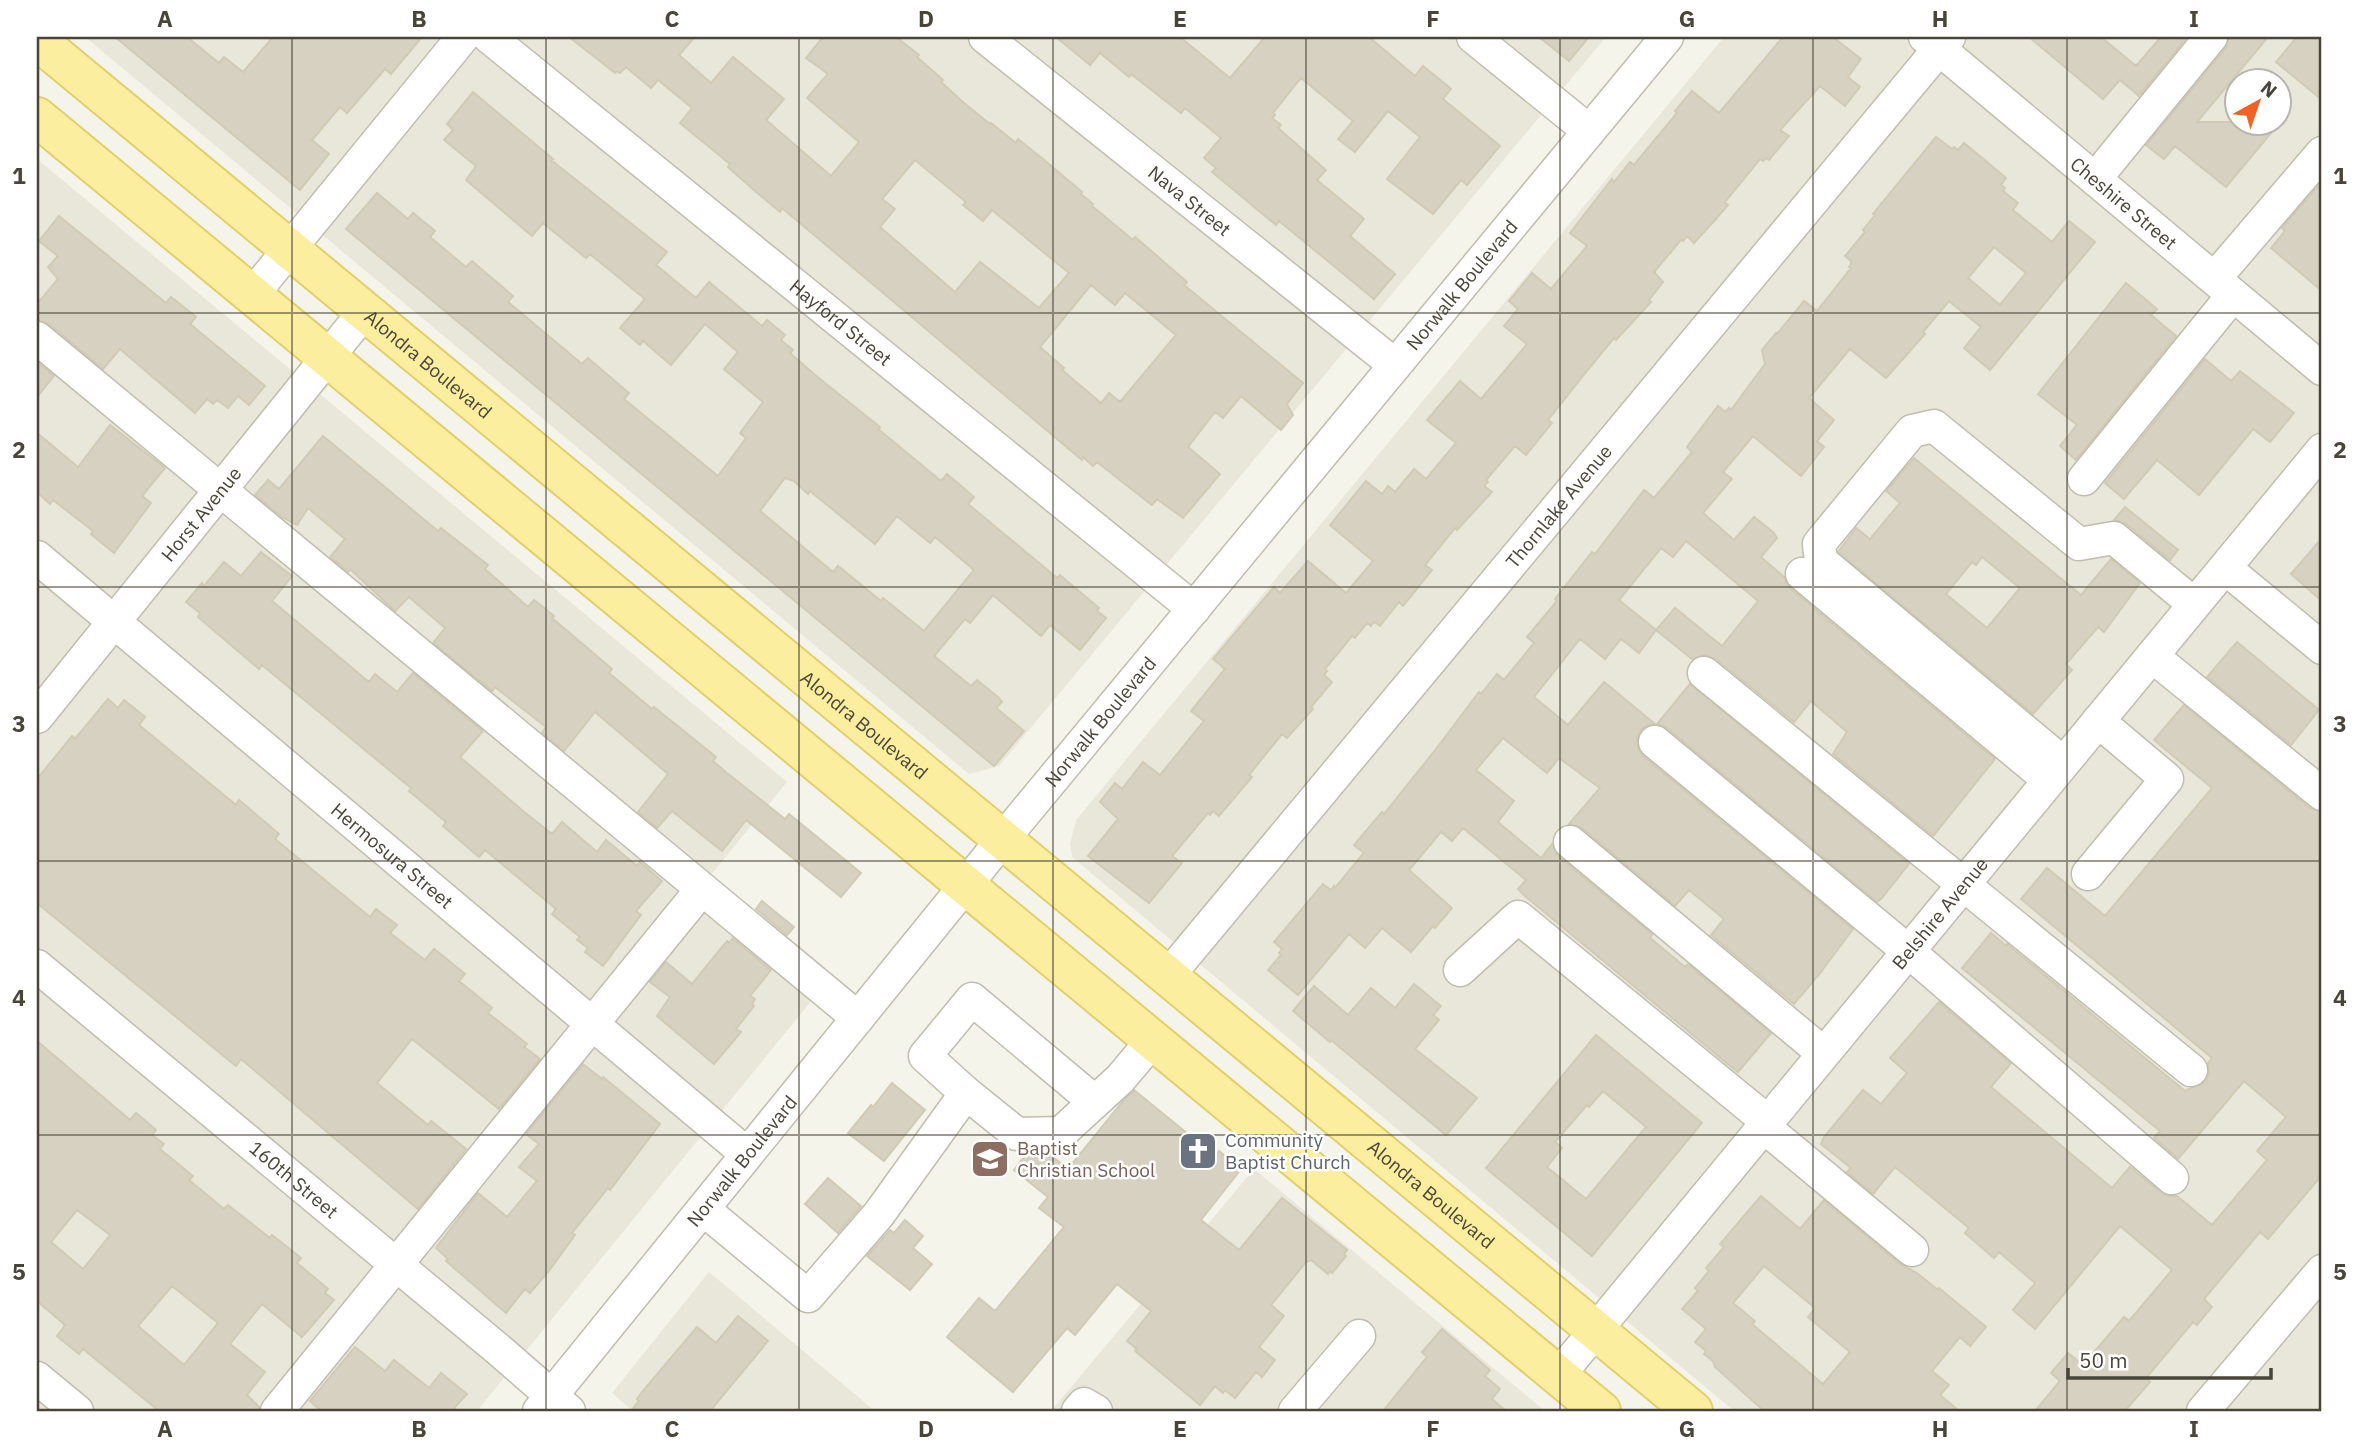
<svg xmlns="http://www.w3.org/2000/svg" width="2359" height="1448" font-family="'IBM Plex Sans',sans-serif">
	<style>
		.residential { fill: #e9e6da; fill-rule: evenodd }
		.building { fill: #d7d1c1; stroke: #d1cab4; stroke-width: 2; fill-rule: evenodd }
		.lines { fill: none; stroke-linecap: round; stroke-linejoin: round }
		.minor-casing { stroke: #c1bdae; stroke-width: 35 }
		.major-casing { stroke: #e1cf6d; stroke-width: 42 }
		.minor { stroke: #fff; stroke-width: 32 }
		.major { stroke: #fbee9e; stroke-width: 38 }
		.grid { fill: none; stroke: #494539; stroke-width: 2; stroke-opacity: 0.55 }
		.labels { text-anchor: middle; dominant-baseline: central; stroke-width: 5; stroke-linejoin: round; paint-order: stroke }
		.street-label { font-size: 19px; fill: #494539; stroke: #fff }
		.worship-label { font-size: 19px; fill: #5b616d; stroke: #fff; text-anchor: start }
		.education-label { font-size: 19px; fill: #785e54; stroke: #fff; text-anchor: start }
		.neatline { fill: none; stroke: #494539; stroke-width: 2.5 }
		.grid-label { font-size: 23px; text-anchor: middle; font-weight: bold; fill: #494539 }
	</style>
	<rect width="100%" height="100%" fill="#f5f4eb"/>
	<path class="residential" d="M85,37H1606L999,766L969,774Z
		M1724,37H2322V1411H1734L1072,857L1070,844L1076,820ZM2236,80H2278V122H2236Z
		M37,159L787,782L692,898L812,1000L477,1411H37Z
		M1254,1169L1545,1411H1051Z
		M709,1272L875,1411H633L612,1393Z"/>
	<path class="building" d="M115,37H187L219,63L224,57L243,72L273,37H422L391,74L385,69L347,113L340,107L312,140L329,154L300,190Z
		M569,37H695L679,55L711,83L733,57L784,99L766,120L831,176L859,142L807,98L828,74L806,58L823,37H896L919,55L917,57L943,80L941,82L964,103L990,124L991,123L1016,143L1018,139L1043,159L1082,192L1081,194L1093,204L1092,206L1133,240L1135,237L1156,255L1187,282L1184,285L1303,383L1287,404L1293,415L1281,430L1241,396L1223,418L1215,412L1188,447L1220,474L1183,518L1157,499L1152,505L1097,462L1093,466L1083,457L1082,460L782,208L780,212L755,191L728,167L730,164L680,123L692,108L658,80L651,88L626,67L620,73L617,71L615,73ZM915,160L966,202L963,205L983,221L992,210L1069,273L1039,308L980,262L955,292L880,227L895,209L882,199ZM1091,285L1115,305L1125,293L1176,335L1120,402L1109,393L1101,403L1062,370L1064,368L1040,347Z
		M1056,37H1180L1230,78L1265,37H1369L1415,76L1423,66L1451,89L1443,99L1500,146L1467,185L1461,180L1433,214L1387,179L1420,137L1388,111L1355,152L1338,139L1353,121L1301,78L1273,113L1275,115L1272,118L1281,125L1278,128L1326,170L1317,180L1364,219L1350,236L1395,274L1374,299L1279,221L1276,225L1212,172L1216,168L1204,158L1221,138L1185,108L1181,113L1131,74L1129,77L1100,53L1090,65Z
		M1539,37H1589L1569,61Z
		M1783,37H1833L1861,59L1848,77L1860,87L1845,106L1820,86L1780,130L1789,136L1769,160L1766,158L1763,161L1760,159L1725,202L1728,205L1715,220L1694,243L1687,236L1683,241L1681,240L1654,272L1663,282L1649,300L1651,302L1616,340L1614,338L1582,377L1548,420L1552,423L1526,455L1515,446L1486,480L1488,482L1484,486L1492,492L1457,530L1455,528L1425,565L1432,570L1403,606L1399,602L1380,626L1374,622L1371,626L1367,623L1355,638L1352,636L1325,669L1327,671L1324,675L1332,682L1311,707L1313,709L1287,738L1282,734L1249,775L1252,777L1219,816L1213,811L1210,815L1208,813L1172,856L1182,863L1149,903L1088,856L1118,819L1100,802L1115,783L1122,789L1143,762L1160,775L1204,721L1191,711L1225,669L1213,659L1274,587L1280,593L1308,561L1346,593L1373,561L1330,525L1366,481L1382,494L1388,486L1395,492L1414,469L1426,479L1456,443L1427,420L1460,381L1481,399L1527,344L1504,326L1518,309L1509,301L1532,273L1551,289L1587,246L1570,233L1612,179L1614,182L1630,162L1634,165L1677,113L1675,111L1692,91L1719,113Z
		M2029,37H2101L2136,66L2161,37H2187L2139,96L2120,80L2103,99Z
		M2229,37H2268L2197,122H2260L2272,132L2226,187L2175,146L2164,159L2146,145L2225,49Z
		M2297,37H2322V100L2276,62Z
		M473,92L553,159L551,160L667,252L656,265L696,298L709,282L762,326L767,320L785,335L781,340L793,350L790,353L815,375L880,427L878,429L941,481L947,474L974,497L968,504L1057,578L1060,575L1099,608L1097,611L1106,618L1080,650L1050,625L1041,636L993,595L970,623L965,619L934,656L971,686L977,680L998,697L1002,702L996,708L1024,731L994,766L346,229L377,193L408,219L413,213L435,231L430,237L466,267L472,261L513,296L508,302L582,364L588,358L629,393L624,399L718,476L746,438L740,433L763,402L724,369L738,352L705,324L671,365L643,341L640,345L620,328L645,299L590,254L586,258L543,223L532,236L466,180L476,166L444,140L453,130L447,124ZM785,478L794,481L808,494L810,491L875,544L897,516L930,543L935,537L974,570L924,631L883,598L881,601L838,566L833,572L760,511Z
		M1936,137L1952,149L1954,147L1958,150L1964,143L2006,178L2001,185L2005,188L2003,191L2018,203L2013,210L2052,242L2069,221L2095,242L1990,370L1964,348L1981,327L1949,301L1923,332L1925,334L1886,378L1850,349L1809,398L1834,420L1817,441L1824,447L1801,476L1753,436L1723,472L1732,479L1703,513L1734,540L1754,517L1774,533L1777,538L1761,557L1784,577L1790,588L1995,759L1933,836L1833,754L1847,732L1811,701L1794,722L1716,659L1706,655L1692,659L1656,630L1675,608L1722,646L1758,601L1686,541L1673,557L1661,548L1619,600L1656,630L1639,653L1621,639L1605,659L1580,639L1534,697L1568,725L1604,682L1655,724L1648,725L1641,730L1637,738L1638,748L1643,756L1853,929L1821,972L1794,1004L1711,935L1724,919L1689,890L1675,906L1582,828L1569,824L1600,788L1559,758L1547,773L1503,738L1476,770L1514,801L1498,822L1541,858L1552,844L1558,856L1652,934L1650,938L1685,967L1688,964L1771,1033L1738,1072L1729,1065L1525,896L1518,889L1526,880L1463,828L1452,841L1441,832L1409,870L1452,908L1435,928L1433,926L1411,952L1382,928L1365,948L1349,934L1298,995L1268,970L1281,955L1279,953L1282,949L1274,942L1323,884L1331,890L1334,886L1335,888L1362,855L1364,853L1354,845L1382,812L1384,814L1436,749L1479,692L1481,694L1497,674L1504,680L1534,643L1527,637L1557,601L1555,599L1592,552L1595,554L1644,490L1654,498L1692,452L1687,447L1718,406L1725,412L1729,408L1731,410L1765,364L1762,350L1776,333L1777,334L1804,301L1817,311L1851,268L1849,267L1852,262L1845,256L1865,232L1863,230L1875,215L1873,214ZM1994,247L2026,273L2000,305L1968,278Z
		M2322,181V291L2271,248L2285,231L2282,228Z
		M59,216L166,303L171,297L196,317L190,324L265,386L249,405L238,396L228,408L217,400L213,404L207,399L195,413L120,349L103,369L49,324L37,320V304L58,279L48,267L58,256L39,241Z
		M2126,283L2157,309L2151,315L2176,336L2076,460L2060,446L2077,425L2038,394Z
		M2205,359L2231,381L2240,371L2294,413L2270,442L2253,429L2199,495L2157,460L2124,499L2105,483Z
		M37,362L54,376L37,397Z
		M110,425L165,468L142,496L151,503L114,553L91,534L93,531L53,500L50,504L37,492V433L78,467Z
		M323,436L438,531L441,528L488,565L485,569L528,607L534,600L554,616L552,618L612,669L609,673L652,709L654,707L716,757L713,761L727,773L785,819L789,814L861,873L841,897L746,820L722,851L672,811L657,828L638,812L668,774L595,712L564,751L542,733L546,727L495,687L492,691L433,643L445,628L409,597L395,611L350,569L348,572L330,557L345,539L308,508L297,525L282,517L255,495L268,480L279,489Z
		M1914,458L2081,595L2111,559L2140,583L2104,632L2098,627L2066,664L2072,670L2033,714L1838,552L1856,528L1870,539L1900,503L1886,491ZM1982,557L2020,588L1987,628L1946,594L1972,562L1976,565Z
		M2125,507L2178,550L2170,560L2126,524L2114,520Z
		M2322,538V601L2291,574Z
		M261,552L292,576L272,601L369,682L375,674L397,692L413,673L483,731L460,757L523,811L552,834L562,822L597,852L606,840L637,866L640,862L662,881L636,911L641,915L603,966L585,952L588,948L577,940L580,937L552,914L556,909L485,850L479,857L443,826L446,822L409,791L411,788L262,665L259,669L198,617L200,613L186,602L202,583L204,586L224,562L241,576Z
		M2237,642L2319,710L2291,745L2207,677Z
		M1690,684L1909,864L1881,899L1877,902L1667,728L1657,724Z
		M108,699L118,708L124,700L145,717L139,725L236,805L239,800L279,834L275,839L370,917L376,909L397,925L390,933L425,960L434,949L465,974L459,981L492,1008L488,1013L527,1044L524,1047L540,1059L499,1109L412,1039L377,1083L428,1125L431,1121L466,1149L418,1209L241,1059L236,1066L37,903V779L72,736L75,739Z
		M2184,705L2310,808L2322,812V1175L2268,1239L2260,1232L2204,1299L2212,1307L2197,1325L2193,1322L2146,1378L2150,1382L2125,1411H2035L2060,1381L2051,1373L2068,1353L2083,1365L2124,1317L2129,1321L2172,1270L2120,1226L2035,1329L2013,1310L2035,1283L1999,1252L1994,1258L1965,1233L1969,1228L1895,1167L1873,1194L1847,1172L1851,1168L1821,1144L1824,1137L1863,1090L1881,1104L1907,1073L1890,1058L1939,1002L2011,1063L1991,1087L2112,1188L2130,1167L2161,1192L2168,1196H2177L2212,1225L2267,1160L2257,1151L2286,1117L2244,1081L2178,1159L2154,1138L2160,1131L1962,968L1991,933L2006,946L2007,944L2185,1091L2205,1082L2209,1074L2208,1063L2212,1058L2021,899L2047,868L2105,916L2212,788L2154,740Z
		M762,901L794,927L787,935L756,909Z
		M733,938L771,970L750,996L755,999L752,1004L754,1006L736,1029L741,1032L714,1064L657,1016L670,997L650,982L666,962L692,984L727,941L729,943Z
		M1414,984L1441,1006L1433,1015L1439,1020L1415,1049L1477,1098L1446,1135L1331,1040L1330,1042L1293,1011L1314,986L1348,1015L1371,988L1395,1008Z
		M1596,1035L1702,1123L1592,1256L1486,1168ZM1603,1091L1646,1127L1586,1199L1547,1167L1562,1148L1555,1142L1587,1105L1589,1107Z
		M37,1041L130,1120L136,1113L156,1130L152,1135L164,1144L160,1149L193,1176L189,1180L224,1209L228,1205L270,1238L272,1235L301,1258L297,1263L328,1289L325,1293L334,1300L302,1337L262,1304L230,1344L265,1372L247,1395L259,1407V1411H159L83,1349L79,1354L57,1336L65,1325L37,1301ZM77,1210L110,1235L83,1269L51,1242ZM172,1286L218,1323L184,1365L138,1326Z
		M583,1064L602,1079L603,1077L660,1124L610,1190L608,1188L572,1233L575,1235L548,1272L530,1293L525,1289L506,1313L446,1261L448,1259L436,1248L478,1193L507,1217L537,1181L519,1167L539,1144L526,1134Z
		M892,1083L925,1110L884,1161L848,1133L871,1105L873,1107Z
		M1134,1090L1215,1156L1219,1151L1236,1165L1233,1169L1238,1173L1201,1220L1239,1250L1282,1198L1347,1250L1344,1254L1346,1256L1332,1273L1330,1271L1328,1274L1311,1260L1306,1262L1271,1305L1284,1316L1259,1347L1275,1360L1262,1377L1256,1372L1235,1398L1225,1390L1223,1393L1215,1386L1200,1405L1135,1351L1137,1349L1127,1341L1151,1311L1117,1284L1075,1335L1067,1328L1013,1392L947,1337L979,1298L995,1311L1064,1227L1039,1208L1048,1197L1014,1170L1028,1152H1047L1068,1169L1123,1101Z
		M828,1178L861,1206L838,1233L805,1204Z
		M1761,1196L1800,1229L1824,1200L1900,1264L1917,1273L1938,1290L1939,1288L1986,1327L1970,1346L1960,1337L1932,1371L1949,1385L1940,1395L1959,1411H1764L1715,1367L1713,1361L1704,1354L1706,1351L1695,1342L1706,1329L1682,1309L1698,1291L1695,1288L1709,1271L1706,1268L1724,1247L1720,1244ZM1764,1266L1815,1308L1808,1317L1850,1352L1823,1384L1752,1324L1755,1321L1733,1303Z
		M905,1220L923,1236L913,1248L932,1264L910,1290L867,1256L890,1230L894,1233Z
		M738,1316L768,1341L710,1411H631L639,1401L637,1399L642,1392L697,1327L716,1343Z
		M1442,1329L1490,1370L1485,1376L1500,1389L1492,1399L1506,1411H1383L1427,1357L1422,1352Z
		M355,1347L385,1371L394,1360L429,1388L441,1373L467,1394L454,1408L458,1411H321L310,1401Z"/>
	<g class="lines">
		<defs>
			<g id="minor">
				<path id="s1" d="M489,37L1194,609"/>
				<path id="s2" d="M985,37L1395,365"/>
				<path d="M1473,37L1589,131"/>
				<path id="s3" d="M1925,37L2322,369"/>
				<path d="M2095,179L2211,37"/>
				<path d="M2215,278L2322,153"/>
				<path d="M252,295L463,37"/>
				<path d="M37,338L858,1018"/>
				<path d="M2084,479L2233,295"/>
				<path id="s4" d="M37,557L747,1154"/>
				<path d="M2225,568L2322,648"/>
				<path d="M1802,574L2049,780"/>
				<path d="M2152,656L2322,794"/>
				<path d="M1704,673L2191,1070"/>
				<path id="s5" d="M37,717L365,311"/>
				<path d="M1655,742L1908,951L2172,1178"/>
				<path d="M2063,763L1821,561L1819,544L1912,431L1934,426L2079,544L2114,538L2194,604"/>
				<path d="M1570,842L1823,1053"/>
				<path d="M2088,874L2167,779L2098,721"/>
				<path id="s6" d="M37,966L499,1350L569,1411"/>
				<path d="M1460,970L1518,917L1767,1121"/>
				<path id="s7" d="M1168,976L1949,37"/>
				<path d="M1095,1102L972,999L925,1056L966,1093L1017,1134L1061,1133L1120,1079L1152,1041"/>
				<path d="M1763,1126L1912,1250"/>
				<path d="M703,1209L808,1296L879,1214L966,1093"/>
				<path id="s8" d="M1558,1376L2322,450"/>
				<path d="M37,1378L77,1411"/>
				<path d="M277,1411L702,889"/>
				<path id="s9" d="M539,1411L1003,839L1667,37"/>
				<path d="M1078,1411L1084,1404L1096,1411"/>
				<path d="M1295,1411L1359,1336"/>
				<path d="M2203,1411L2322,1271"/>
			</g>
			<g id="major">
				<path id="s10" d="M37,40L1693,1411"/>
				<path d="M37,117L1601,1411"/>
			</g>
		</defs>
		<use href="#minor" class="minor-casing"/>
		<use href="#major" class="major-casing"/>
		<use href="#minor" class="minor"/>
		<use href="#major" class="major"/>
	</g>
	<path class="grid" d="M292,37V1411M546,37V1411M799,37V1411M1053,37V1411M1306,37V1411M1560,37V1411M1813,37V1411M2067,37V1411M37,313H2322M37,587H2322M37,861H2322M37,1135H2322"/>
	<defs>
		<symbol id="church-square" viewBox="-11 -11 22 22"><rect x="-9" y="-9" width="18" height="18" rx="4" fill="#6b7280" stroke="#fff"/><path d="M-1.2-6h2.4v3.5h3.3v2.4h-3.3V6h-2.4V-.1h-3.3v-2.4h3.3Z" fill="#fff"/></symbol>
		<symbol id="school-square" viewBox="-11 -11 22 22"><rect x="-9" y="-9" width="18" height="18" rx="4" fill="#8d6e63" stroke="#fff"/><path d="M0-5L7-2L0 1L-7-2ZM-4 1L0 2.5L4 1V4Q0 6-4 4Z" fill="#fff"/></symbol>
	</defs>
	<g fill-rule="evenodd">
		<use href="#church-square" x="1176" y="1129" width="44" height="44"/>
		<use href="#school-square" x="968" y="1137" width="44" height="44"/>
	</g>
	<g class="labels">
		<g class="street-label">
			<text stroke="none"><textPath href="#s2" startOffset="262">Nava Street</textPath></text>
			<text stroke="none"><textPath href="#s3" startOffset="259">Cheshire Street</textPath></text>
			<text stroke="none"><textPath href="#s9" startOffset="1456">Norwalk Boulevard</textPath></text>
			<text stroke="none"><textPath href="#s1" startOffset="453">Hayford Street</textPath></text>
			<text stroke="none"><textPath href="#s10" startOffset="508">Alondra Boulevard</textPath></text>
			<text stroke="none"><textPath href="#s7" startOffset="611">Thornlake Avenue</textPath></text>
			<text stroke="none"><textPath href="#s5" startOffset="261">Horst Avenue</textPath></text>
			<text stroke="none"><textPath href="#s9" startOffset="889">Norwalk Boulevard</textPath></text>
			<text stroke="none"><textPath href="#s10" startOffset="1074">Alondra Boulevard</textPath></text>
			<text stroke="none"><textPath href="#s4" startOffset="464">Hermosura Street</textPath></text>
			<text stroke="none"><textPath href="#s8" startOffset="600">Belshire Avenue</textPath></text>
			<text stroke="none"><textPath href="#s9" startOffset="322">Norwalk Boulevard</textPath></text>
			<text stroke="none"><textPath href="#s6" startOffset="334">160th Street</textPath></text>
			<text stroke="none"><textPath href="#s10" startOffset="1810">Alondra Boulevard</textPath></text>
		</g>
		<g class="worship-label">
			<text x="1225" y="1140">Community<tspan x="1225" dy="22">Baptist Church</tspan></text>
		</g>
		<g class="education-label">
			<text x="1017" y="1148">Baptist<tspan x="1017" dy="22">Christian School</tspan></text>
		</g>
	</g>
	<rect width="2359" height="1448" fill="none" stroke="#ffffff" stroke-width="77"/>
	<g transform="translate(2258 102) rotate(40)"><circle r="33" fill="#ffffff" stroke="#b6b5b0" stroke-width="2"/>
	<path d="M0-5L12 26L0 18L-12 26Z" fill="#f46124"/>
	<text y="-10" font-size="19" font-weight="bold" text-anchor="middle" fill="#494539">N</text>
	</g>
	<path d="M2068 1368v10h203v-10" fill="none" stroke="#494539" stroke-width="3.5"/>
	<text x="2079" y="1368" font-size="21" fill="#494539" stroke="#ffffff" stroke-width="5" paint-order="stroke">50 m</text>
	<rect x="38" y="38" width="2282" height="1372" class="neatline"/>
	<g class="grid-label">
		<text x="165" y="27">A</text>
		<text x="419" y="27">B</text>
		<text x="672" y="27">C</text>
		<text x="926" y="27">D</text>
		<text x="1180" y="27">E</text>
		<text x="1433" y="27">F</text>
		<text x="1687" y="27">G</text>
		<text x="1940" y="27">H</text>
		<text x="2194" y="27">I</text>
		<text x="19" y="184">1</text>
		<text x="2340" y="184">1</text>
		<text x="19" y="458">2</text>
		<text x="2340" y="458">2</text>
		<text x="19" y="732">3</text>
		<text x="2340" y="732">3</text>
		<text x="19" y="1006">4</text>
		<text x="2340" y="1006">4</text>
		<text x="19" y="1280">5</text>
		<text x="2340" y="1280">5</text>
		<text x="165" y="1437">A</text>
		<text x="419" y="1437">B</text>
		<text x="672" y="1437">C</text>
		<text x="926" y="1437">D</text>
		<text x="1180" y="1437">E</text>
		<text x="1433" y="1437">F</text>
		<text x="1687" y="1437">G</text>
		<text x="1940" y="1437">H</text>
		<text x="2194" y="1437">I</text>
	</g>
</svg>
